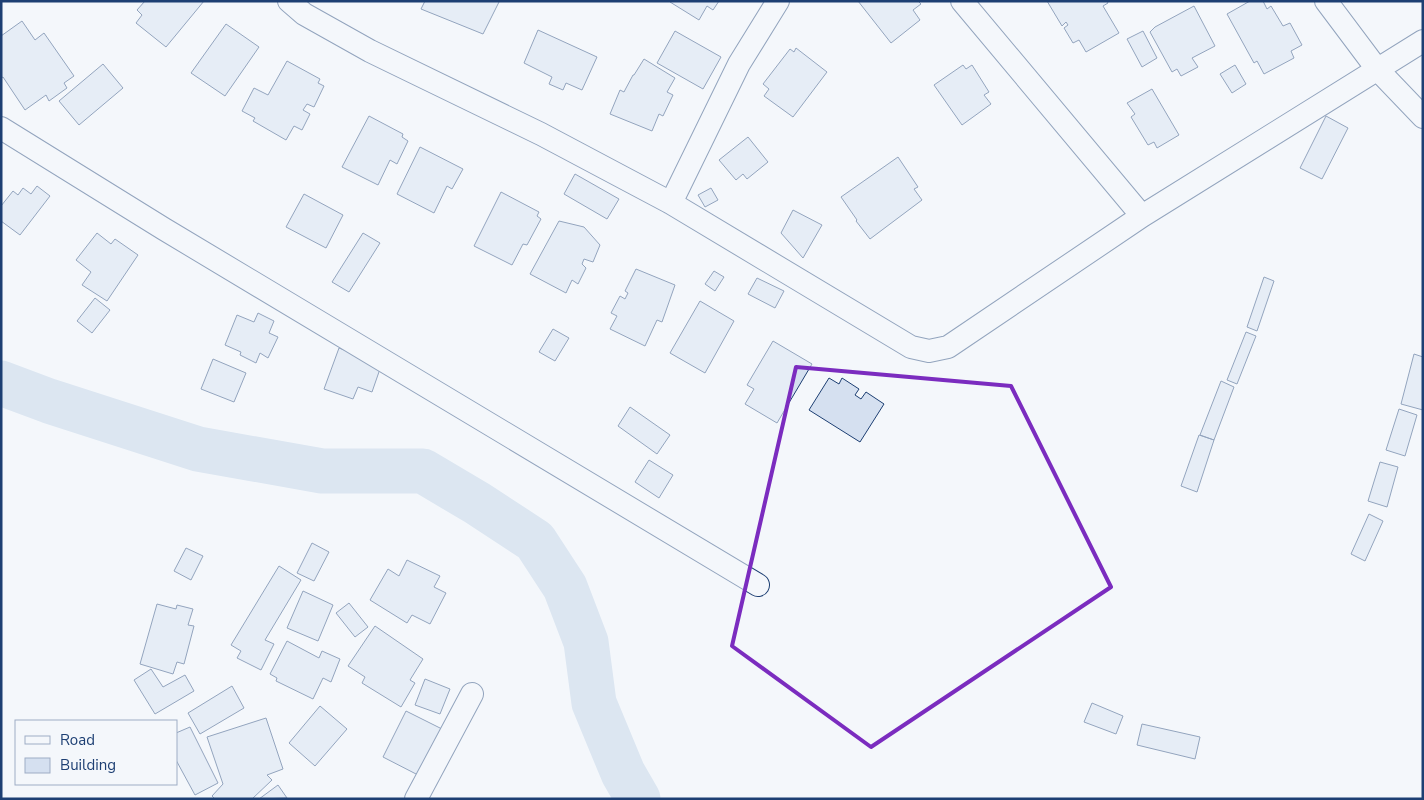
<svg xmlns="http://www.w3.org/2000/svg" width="1424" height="800" font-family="'Nunito Sans',sans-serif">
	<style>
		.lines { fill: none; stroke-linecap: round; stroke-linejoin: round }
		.river { stroke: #bed0e5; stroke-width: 45 }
		.building { fill: #d5e0f0; stroke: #1d3f73 }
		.street-casing { stroke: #1d3f73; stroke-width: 24 }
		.street { stroke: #f4f7fb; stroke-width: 22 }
		.marked { fill: none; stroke: #7b2cbf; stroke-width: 4; stroke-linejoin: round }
	</style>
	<rect width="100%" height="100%" fill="#f4f7fb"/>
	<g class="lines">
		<path class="river" d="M1,383L49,401L198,449L322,471H423L477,503L535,541L565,587L586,642L594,703L623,773L638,799"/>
	</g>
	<path class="building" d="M145,1H204L166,47L136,23L142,15L137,10Z
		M425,1H498L499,2L483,34L421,9Z
		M671,1H719L713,10L707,6L699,20L670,2Z
		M858,1H918L921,4L913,10L920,20L891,43Z
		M1047,1H1107L1108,3L1103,6L1119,33L1086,52L1079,40L1073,43L1064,28L1068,25L1066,22L1062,26Z
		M1250,1H1263L1267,9L1271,6L1283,26L1290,23L1302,45L1291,51L1294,58L1264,74L1257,61L1254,63L1227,14Z
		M1194,6L1215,46L1192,58L1198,67L1181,76L1177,69L1172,72L1150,32L1155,27Z
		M22,21L35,40L44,33L74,76L64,83L67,88L49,101L46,95L25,110L3,77L1,78V36Z
		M226,24L259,47L225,96L191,73Z
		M538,30L597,57L582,90L566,83L563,90L549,84L552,77L524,63Z
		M675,31L721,57L703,89L657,63Z
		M1143,31L1157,58L1142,67L1127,39Z
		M796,48L827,72L793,117L764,96L769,89L763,84L790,49L794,52Z
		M644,59L675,78L667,92L673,95L663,116L659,114L652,131L610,114L620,90L624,92L625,90L633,75H634Z
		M287,61L320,79L318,83L324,86L314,107L307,104L303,110L310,114L302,130L294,126L286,140L253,121L255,118L242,111L254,88L268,95Z
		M103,64L123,88L79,125L59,101Z
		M963,65L966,69L972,65L989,92L984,95L991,104L962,125L934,85Z
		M1235,65L1246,84L1232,93L1220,74Z
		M1152,89L1179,135L1157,148L1154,142L1148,145L1131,117L1135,114L1127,103Z
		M369,116L403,134L402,137L408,141L397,164L390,160L378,185L342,167Z
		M1326,116L1348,128L1322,179L1300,168Z
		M748,137L768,162L747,179L743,174L736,180L719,160Z
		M420,147L463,169L452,189L447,186L434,213L397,194Z
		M898,157L918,187L914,189L922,200L870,239L856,221L857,220L841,197Z
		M575,174L619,199L607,219L564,194Z
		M37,186L50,196L20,235L1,221V206L13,191L18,195L23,188L31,194Z
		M711,188L718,200L705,207L698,195Z
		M501,192L539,212L537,216L541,219L527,245L523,244L512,265L474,246Z
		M304,194L343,215L326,248L286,227Z
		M793,210L822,225L803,258L781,233Z
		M559,221L584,227L600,245L593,262L584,259L582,264L586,268L578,284L572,280L566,293L530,274Z
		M97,233L111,244L115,239L138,255L107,301L82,285L91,272L76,260Z
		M363,233L380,243L349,292L332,282Z
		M636,269L675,285L662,322L657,320L645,346L610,329L617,316L611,313L620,296L625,299L628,293L625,291Z
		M714,271L724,277L715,291L705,284Z
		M1264,277L1274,281L1257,331L1247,327Z
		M757,278L784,291L775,308L748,294Z
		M95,298L110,310L92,333L77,321Z
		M700,301L734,321L705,373L670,353Z
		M258,313L274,321L269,333L278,337L268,358L260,353L256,363L240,355L241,352L225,345L237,315L254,322Z
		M553,329L569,338L555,361L539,352Z
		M1246,332L1256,336L1237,384L1227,380Z
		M773,341L812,364L777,423L745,404L754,389L747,385Z
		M339,348L368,359L381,366L372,392L358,387L353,399L324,389Z
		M1414,354L1423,357V410L1401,404Z
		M213,359L246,373L234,402L201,389Z
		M829,378L839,384L842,378L859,389L855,395L861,399L866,392L884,404L860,442L809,410Z
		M1221,381L1234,387L1214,440L1200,435Z
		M630,407L670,435L657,454L618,426Z
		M1399,409L1417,415L1405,456L1386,450Z
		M1199,435L1214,440L1197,492L1181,486Z
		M649,460L673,475L659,498L635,482Z
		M1380,462L1398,467L1387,507L1368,501Z
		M1369,514L1383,521L1365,561L1351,554Z
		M312,543L329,552L314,581L297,573Z
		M186,548L203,556L191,580L174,571Z
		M407,560L440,576L434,587L446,593L430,624L412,615L407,623L370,600L388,569L399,576Z
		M279,566L301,580L265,640L274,644L261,670L237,658L241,651L231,645Z
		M303,591L333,605L318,641L287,628Z
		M349,603L368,627L355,637L336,613Z
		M157,604L176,609L177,605L193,609L188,625L194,626L184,664L177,662L173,674L140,664Z
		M375,626L423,659L410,680L415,683L401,707L362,683L365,677L348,666Z
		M287,641L319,658L322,651L340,659L331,682L323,678L313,699L276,681L277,678L270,674Z
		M151,669L163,687L185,675L194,691L155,714L134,680Z
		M425,679L450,689L440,714L415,705Z
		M232,686L244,708L200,734L188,713Z
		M1092,703L1123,716L1116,734L1084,722Z
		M320,706L347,729L315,766L289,743Z
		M406,711L442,729L418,775L383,757Z
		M266,718L283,769L267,775L272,780L252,799H215L212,796L223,784L207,737Z
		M1142,724L1200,737L1195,759L1137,745Z
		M190,727L218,783L195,795L176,760V733Z
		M278,785L287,798L259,799Z"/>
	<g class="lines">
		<defs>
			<path id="street" d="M289,1L304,14L370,51L541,134L671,203L911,347L929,351L948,347L1142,216L1423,41
				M962,1L1142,216
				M1326,1L1377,69L1423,117
				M1,128L164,229L758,585
				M671,203L739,64L778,1
				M416,799L472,694"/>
		</defs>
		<use href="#street" class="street-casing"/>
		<use href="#street" class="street"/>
	</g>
	<path d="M0 0H1424V800H0ZM796,367L1011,386L1111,587L871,747L732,646Z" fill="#f4f7fb" fill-opacity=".55" fill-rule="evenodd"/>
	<path class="marked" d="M796,367L1011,386L1111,587L871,747L732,646Z"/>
	<rect width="1424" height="800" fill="none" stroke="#1d3f73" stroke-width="5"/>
	<rect x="15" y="720" width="162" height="65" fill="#f4f7fb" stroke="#9eadc5"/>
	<rect x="25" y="736" width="25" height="8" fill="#f4f7fb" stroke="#9eadc5"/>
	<text x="60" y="745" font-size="15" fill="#1d3f73">Road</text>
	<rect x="25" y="758" width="25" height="15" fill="#d5e0f0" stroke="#9eadc5"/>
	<text x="60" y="770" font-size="15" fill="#1d3f73">Building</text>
</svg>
